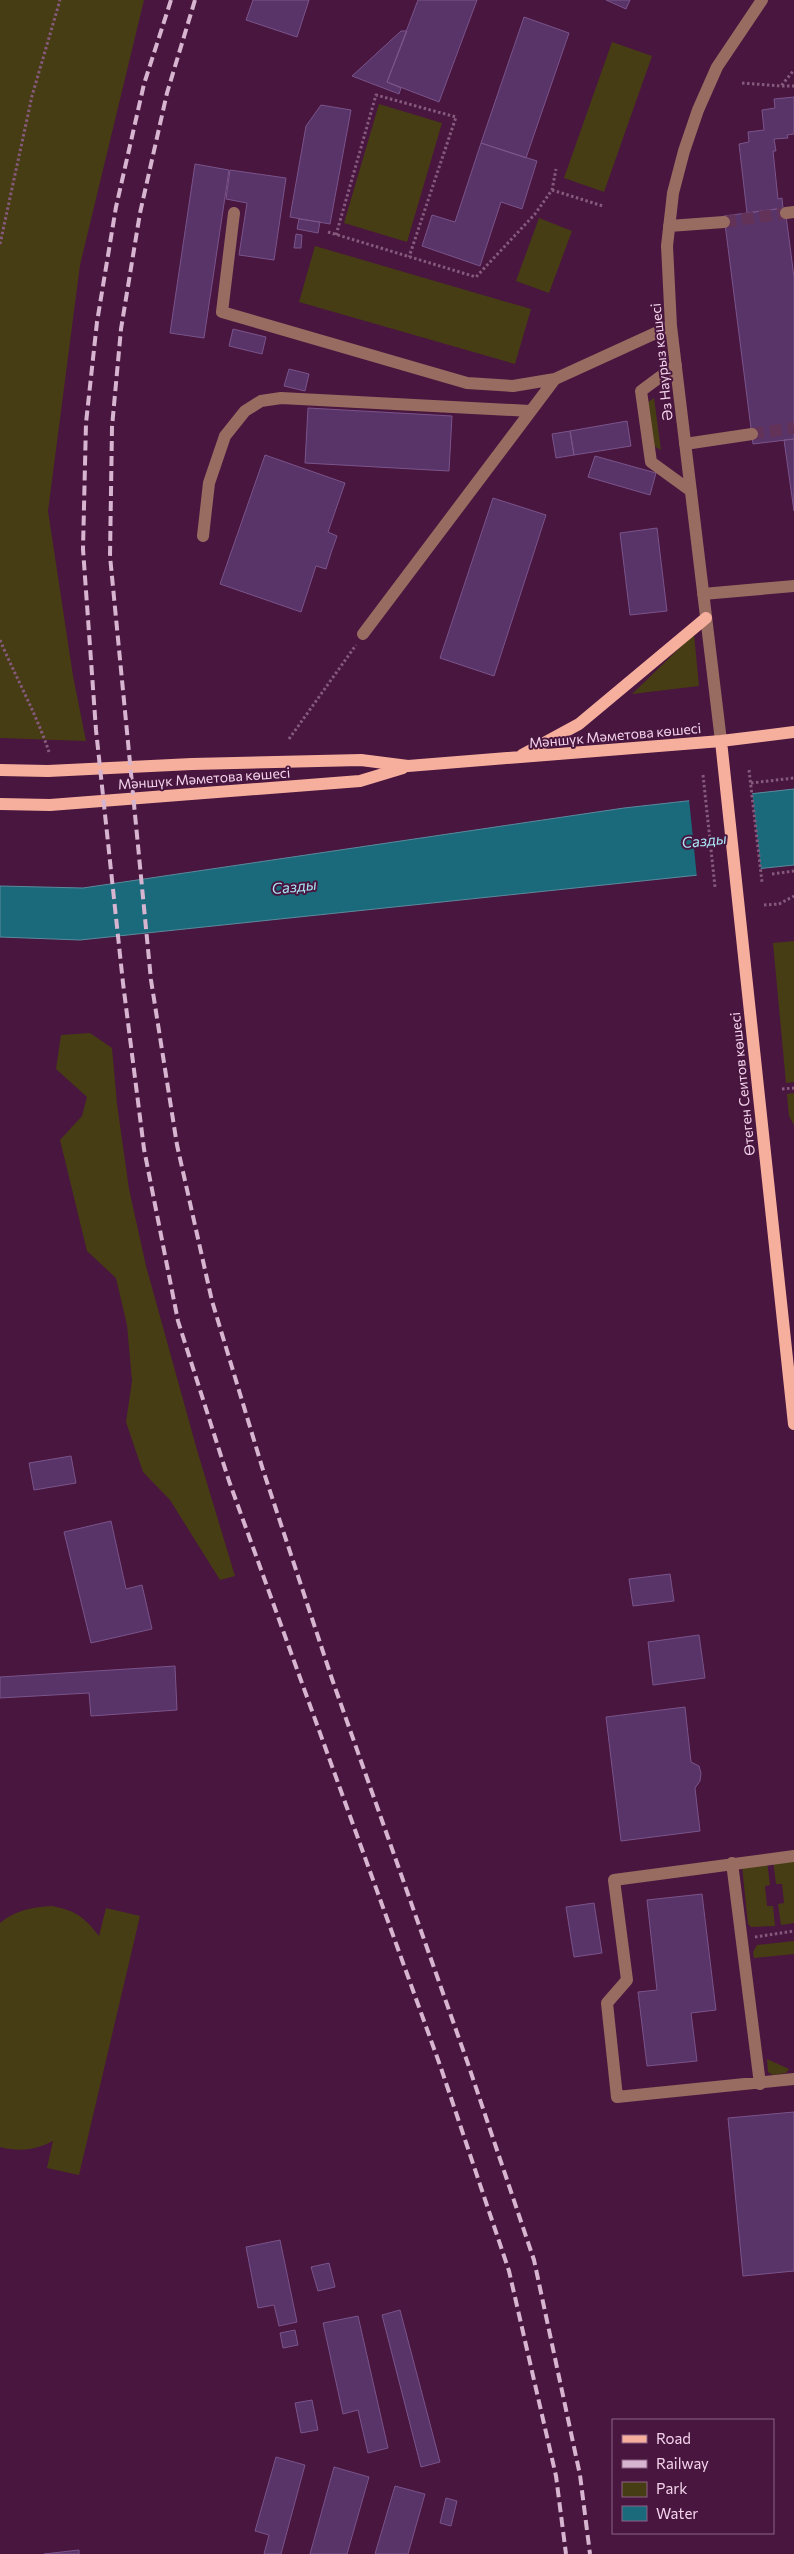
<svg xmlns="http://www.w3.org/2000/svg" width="794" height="2554" font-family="Commissioner,sans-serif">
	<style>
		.green { fill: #473d14 }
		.water { fill: #1a6a7b; stroke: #5b8a9d }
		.pier { fill: #48163f }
		.building { fill: #593468; stroke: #7a548a }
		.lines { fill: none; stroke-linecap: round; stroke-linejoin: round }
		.minor-tunnel { stroke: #623259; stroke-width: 12; stroke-dasharray: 12 6; stroke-linecap: butt }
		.path { stroke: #865a7d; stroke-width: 3; stroke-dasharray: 2.5 2.5; stroke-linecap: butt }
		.minor { stroke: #986c61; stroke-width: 12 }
		.major { stroke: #f7af9d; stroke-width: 12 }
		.rail { stroke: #d7b4cf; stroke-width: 4; stroke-dasharray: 10 5; stroke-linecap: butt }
		.labels { text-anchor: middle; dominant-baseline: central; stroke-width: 4; stroke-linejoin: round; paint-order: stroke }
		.street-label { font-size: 14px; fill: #f4d4ec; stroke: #48163f }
		.water-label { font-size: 15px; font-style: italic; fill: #aae6f6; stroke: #48163f }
	</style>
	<rect width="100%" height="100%" fill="#48163f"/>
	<path class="green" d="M0,0H144L80,265L48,511L73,676L86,741L0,738Z
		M612,42L652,56L604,192L564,178Z
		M379,104L442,123L407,242L344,223Z
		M539,218L572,231L549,293L516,281Z
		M315,246L531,309L515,364L299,302Z
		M654,398L661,450L652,445L648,402Z
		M694,634L699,686L632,694Z
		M794,941V1082L786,1083L773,943Z
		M90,1033L112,1048L117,1104L129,1189L146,1266L197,1450L235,1576L220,1580L170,1500L143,1472L126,1422L132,1381L127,1325L116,1278L87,1251L60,1140L82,1116L87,1097L56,1069L61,1035Z
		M794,1093V1125L789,1116L787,1094Z
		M794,1858V1923L781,1925L778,1904L784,1903L782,1884H776L773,1860Z
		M767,1861L770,1885L765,1886L767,1906H773L775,1926L751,1927L748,1924L742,1866Z
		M52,1906C77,1911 84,1917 99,1936L106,1908L140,1916L79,2175L47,2168L53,2141C36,2150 19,2152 0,2147V1923C16,1910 32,1907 52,1906Z
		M794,1941V1954L754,1958L753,1952L757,1945Z
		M767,2059L789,2069L786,2073L773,2075L768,2072Z"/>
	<path class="water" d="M794,789V865L80,940L0,937V886L83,888L624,808Z"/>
	<path class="pier" d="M752,792L761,871L697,878L689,799Z"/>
	<path class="building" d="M253,0H309L297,37L246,20Z
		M418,0H477L439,102L387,82Z
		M606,0H630L626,9Z
		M524,17L569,33L526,158L481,143Z
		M401,31H407L387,82L401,88L399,94L352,76Z
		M794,97V134L787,135L788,138L774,139L776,151H773L778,199L782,198L783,208L747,213L739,144L749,142L748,132L764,130L762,110L775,108L774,99Z
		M321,105L351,110L330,224L290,217L306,126Z
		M481,143L537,161L522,209L501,202L480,266L422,246L432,215L455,222Z
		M195,164L229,170L204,338L170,333Z
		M230,170L286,178L274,260L239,255L247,203L226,199Z
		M785,208L794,277V439L753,444L724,216Z
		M299,219L320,222L318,233L297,229Z
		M296,234L302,235L301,248H294Z
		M233,329L266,337L262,354L229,346Z
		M289,369L309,374L305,391L284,386Z
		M308,408L452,416L449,471L305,463Z
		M627,421L631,446L574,455L570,431Z
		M570,431L574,455L556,458L552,434Z
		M794,439V511L784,440Z
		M265,455L345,483L328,532L337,536L331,553L326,569L316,566L301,612L220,584Z
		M595,456L656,473L650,495L588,477Z
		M493,498L546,515L494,676L440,658Z
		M657,528L667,611L630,615L620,533Z
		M71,1456L76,1483L34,1490L29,1463Z
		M111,1521L126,1589L142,1585L152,1629L91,1643L64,1532Z
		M670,1574L674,1601L633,1606L629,1579Z
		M699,1635L705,1678L653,1685L648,1642Z
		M175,1666L177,1710L91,1716L89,1693L0,1698V1677Z
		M685,1707L691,1762L699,1766L701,1773L700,1781L695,1788L700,1831L621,1841L606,1717Z
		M702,1894L716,2010L691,2013L697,2061L647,2066L638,1992L657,1990L647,1900Z
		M594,1903L602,1953L574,1957L566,1907Z
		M794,2112V2271L743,2276L728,2118Z
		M280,2240L297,2322L279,2326L274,2305L258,2308L246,2247Z
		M329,2263L335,2287L318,2291L311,2267Z
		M400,2310L440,2462L421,2467L382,2315Z
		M358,2316L388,2448L368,2453L358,2410L343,2414L323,2323Z
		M295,2330L298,2345L283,2348L280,2333Z
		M312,2400L318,2430L301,2433L295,2403Z
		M276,2457L305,2465L281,2554H264L269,2535L255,2531Z
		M334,2467L369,2477L347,2554H310Z
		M395,2486L425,2494L408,2554H375Z
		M446,2498L457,2501L451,2526L440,2523Z
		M79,2550V2554H44Z"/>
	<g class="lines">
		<path class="minor-tunnel" d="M724,222L786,213
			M752,434L794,428"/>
		<path class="path" d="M742,83L781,86L794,70
			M782,86H794
			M552,190L603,206
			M328,232L476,277L535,214L552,190L556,169
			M336,235L376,95L456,117L409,257
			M0,244L32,96L60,0
			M0,640C16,678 36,713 49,752
			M289,739L356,645
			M749,770L762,882
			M703,775L715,887
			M751,783L794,778
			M772,874L794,871
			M764,905L779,904L794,896
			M782,1089L794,1088
			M755,1937L794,1931"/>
		<path class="minor" d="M234,213L222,312L467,383L513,386L555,379
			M786,213L794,212
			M669,226L724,222
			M676,365L641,391L651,462L691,491
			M685,444L752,434
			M203,536L209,483L225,436L245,411L261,401L281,398L530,411
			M703,594L794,586
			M363,634L555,379L671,326
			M721,741L671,326L667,246L673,193L684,151L698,110L717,67L762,0
			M794,1856L614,1880L627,1980L607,2003L617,2097L794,2079
			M732,1863L760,2084"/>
		<path class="major" d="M721,741L794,1424
			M522,755L579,724L706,618
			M0,770L48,771L192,764L361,760L408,766L721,741L794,732
			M0,804L50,805L360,781L403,768"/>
		<path class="rail" d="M171,0L144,84L116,207L97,322L86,423L83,549L96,730L123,983L144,1149L178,1321L229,1481L441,2068L509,2271L556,2476L566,2554
			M195,0L167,93L140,213L121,329L112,427L110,556L151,980L177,1145L212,1301L263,1470L332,1679L467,2061L534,2260L580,2475L590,2554"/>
	</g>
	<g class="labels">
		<g class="street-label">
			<text transform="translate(661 362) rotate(-96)">Әз Наурыз көшесі</text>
			<text transform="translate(615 735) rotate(-5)">Мәншүк Мәметова көшесі</text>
			<text transform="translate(204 778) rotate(-4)">Мәншүк Мәметова көшесі</text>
			<text transform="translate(742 1084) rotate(-96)">Өтеген Сеитов көшесі</text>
		</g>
		<g class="water-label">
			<text transform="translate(704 840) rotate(-6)">Сазды</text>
			<text transform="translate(294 886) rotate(-6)">Сазды</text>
		</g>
	</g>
	<rect x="612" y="2419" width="162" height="115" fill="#48163f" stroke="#8d6284"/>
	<rect x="622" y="2435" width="25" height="8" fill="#f7af9d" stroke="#8d6284"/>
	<text x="656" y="2444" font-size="15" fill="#f4d4ec">Road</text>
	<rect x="622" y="2460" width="25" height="8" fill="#d7b4cf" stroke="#8d6284"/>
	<text x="656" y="2469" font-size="15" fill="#f4d4ec">Railway</text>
	<rect x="622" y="2482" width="25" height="15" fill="#473d14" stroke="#8d6284"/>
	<text x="656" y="2494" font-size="15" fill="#f4d4ec">Park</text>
	<rect x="622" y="2506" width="25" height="15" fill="#1a6a7b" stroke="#8d6284"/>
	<text x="656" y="2519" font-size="15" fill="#f4d4ec">Water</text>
</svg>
